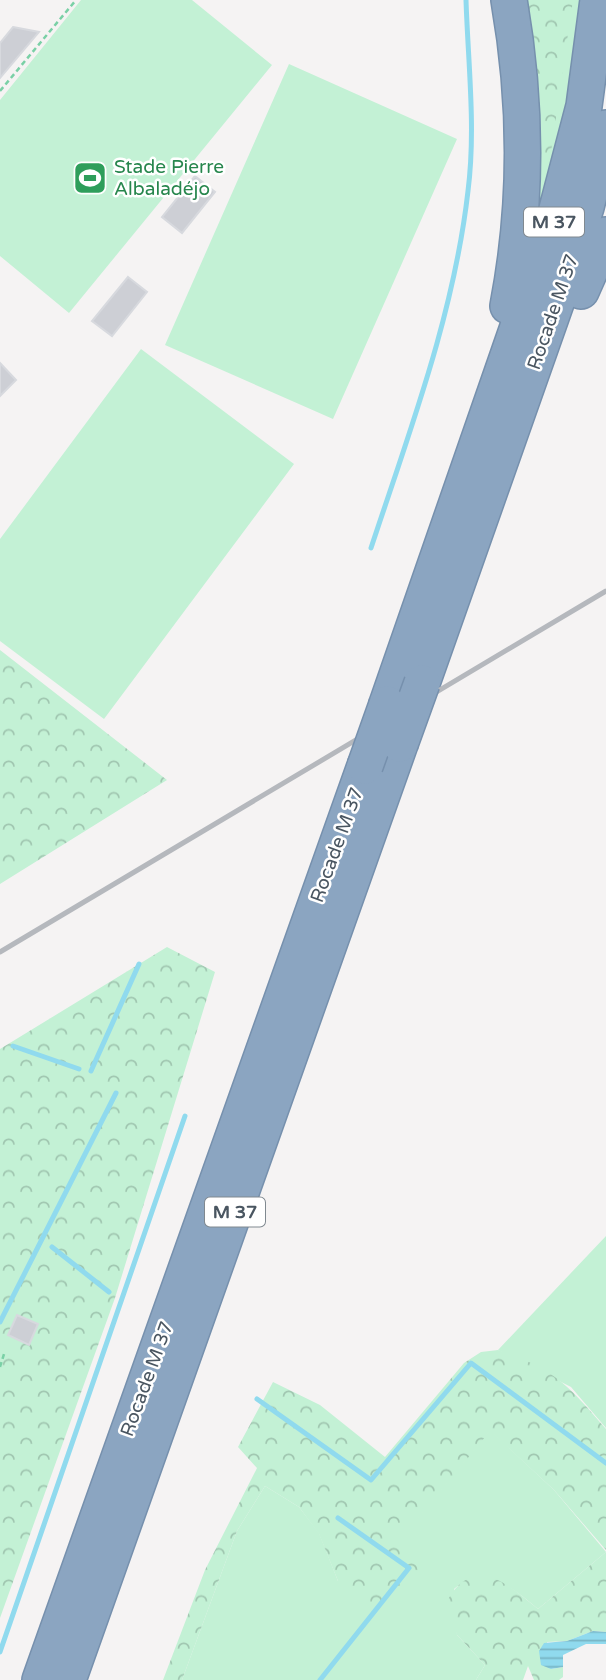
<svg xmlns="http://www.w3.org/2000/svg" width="606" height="1680" font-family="'Varela Round',sans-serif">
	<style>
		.grass { fill: #c3f1d5 }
		.forest { fill: url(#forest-crowns) }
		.water { fill: url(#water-rules) }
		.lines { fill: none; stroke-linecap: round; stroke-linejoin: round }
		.stream { stroke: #90daee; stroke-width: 5 }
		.building { fill: #cdcfd5; stroke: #d7d9de; stroke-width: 2 }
		.highway-casing { stroke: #7690ad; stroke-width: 38 }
		.path { stroke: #7ad0a6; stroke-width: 2.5; stroke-dasharray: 5 3.5; stroke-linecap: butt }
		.highway { stroke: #8ba5c1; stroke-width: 35 }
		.rail { stroke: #b5b8bd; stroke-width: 5 }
		.highway-bridge-casing { stroke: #7690ad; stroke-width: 38; stroke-linecap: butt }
		.highway-bridge { stroke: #8ba5c1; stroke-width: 35 }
		.labels { text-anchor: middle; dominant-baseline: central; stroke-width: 5; stroke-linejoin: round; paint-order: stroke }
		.shield { fill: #fff; stroke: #808990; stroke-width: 2 }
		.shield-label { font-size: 18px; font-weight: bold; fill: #4a5661 }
		.leisure-label { font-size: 19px; fill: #27864d; stroke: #fff; text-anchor: start }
		.street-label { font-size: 19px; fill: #4a5661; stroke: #fff }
	</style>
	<defs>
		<pattern id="forest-crowns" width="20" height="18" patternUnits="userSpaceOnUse" patternTransform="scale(1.75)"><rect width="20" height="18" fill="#c3f1d5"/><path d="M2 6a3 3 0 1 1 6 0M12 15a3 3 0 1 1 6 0" fill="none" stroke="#a0c6b0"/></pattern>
		<pattern id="water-rules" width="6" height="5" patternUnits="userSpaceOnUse" patternTransform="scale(1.75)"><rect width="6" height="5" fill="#90daee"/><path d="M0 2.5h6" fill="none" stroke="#78b4c4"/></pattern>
	</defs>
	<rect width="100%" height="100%" fill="#f5f3f3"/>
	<path class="grass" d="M81,0H192L272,65L69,313L0,256V100Z
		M517,0H581C574,88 553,171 528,255Z
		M289,64L457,139L333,419L165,345Z
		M141,349L294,464L104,719L0,641V539Z
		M606,1236V1428L571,1387L498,1350Z
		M490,1430L554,1490L606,1552L538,1609C513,1588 484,1563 454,1589L457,1635L485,1665L476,1680H182L237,1531L265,1486L299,1507L319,1533L338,1581L397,1543Z"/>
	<path class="forest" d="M525,0H573L550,159L546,166H539C532,110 543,55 525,0Z
		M0,650L167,780L0,884Z
		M167,947L215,972L115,1298L0,1618V1049Z
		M498,1350C555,1369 569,1386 606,1429V1550L554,1490L490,1431L398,1543L424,1574L379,1614L338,1581L319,1534L299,1507L265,1486L237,1531L182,1680H163L205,1570L257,1468L238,1447L273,1382L320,1405L385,1457L464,1363L481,1352Z
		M606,1552V1632L593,1631L567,1641L547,1642L551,1669L563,1667V1677L559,1680H534L528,1666L523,1680H476L485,1665L457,1635L447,1601C474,1552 509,1585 538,1609Z"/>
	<path class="water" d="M593,1631L606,1632V1644H586L563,1655V1667L551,1669L541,1665L539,1651L544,1643L567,1641Z"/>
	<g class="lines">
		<path class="stream" d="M371,548C410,430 454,314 468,191C476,128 468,63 466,0
			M13,1046L79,1069
			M91,1071L139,964
			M52,1247L109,1292
			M0,1322L116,1093
			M257,1399L371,1480L471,1363L606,1463
			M0,1652L185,1116
			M320,1680L409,1568L338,1518"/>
	</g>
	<path class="building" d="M13,27L39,32L0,78V43Z
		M195,176L215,192L182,233L162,217Z
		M128,277L147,292L112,336L92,321Z
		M0,363L16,380L0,396Z
		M17,1315L38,1324L29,1345L8,1335Z"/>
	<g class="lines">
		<defs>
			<path id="highway" d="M581,291L606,235
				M508,306C528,202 527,103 509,0
				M422,683L556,303L586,207L606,128
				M387,704L551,232L584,106L598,0
				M40,1680L365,766
				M68,1680L400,744"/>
		</defs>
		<use href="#highway" class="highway-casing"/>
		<path class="path" d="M0,91L76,0
			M0,1367L4,1354"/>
		<use href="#highway" class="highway"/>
		<path class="rail" d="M0,952L606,591"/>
		<defs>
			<path id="highway-bridge" d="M400,744L422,683
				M365,766L387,704"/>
		</defs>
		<use href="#highway-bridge" class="highway-bridge-casing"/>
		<use href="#highway-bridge" class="highway-bridge"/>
	</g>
	<defs>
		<symbol id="stadium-square" viewBox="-11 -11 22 22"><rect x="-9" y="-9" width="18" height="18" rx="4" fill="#2e9e5b" stroke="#fff"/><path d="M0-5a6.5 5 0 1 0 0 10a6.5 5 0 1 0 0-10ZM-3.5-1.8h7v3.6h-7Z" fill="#fff"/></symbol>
	</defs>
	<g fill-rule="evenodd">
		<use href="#stadium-square" x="71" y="159" width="38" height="38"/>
	</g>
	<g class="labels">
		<g class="shield">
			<rect x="524" y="207.5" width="60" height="29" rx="5"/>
			<rect x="205" y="1197.5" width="60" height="29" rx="5"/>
		</g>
		<g class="shield-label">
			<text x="554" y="222">M 37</text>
			<text x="235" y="1212">M 37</text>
		</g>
		<g class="leisure-label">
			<text x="114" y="167">Stade Pierre<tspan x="114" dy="22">Albaladéjo</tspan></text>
		</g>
		<g class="street-label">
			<text transform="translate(553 312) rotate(-71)">Rocade M 37</text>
			<text transform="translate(337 845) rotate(-70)">Rocade M 37</text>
			<text transform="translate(147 1379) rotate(-70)">Rocade M 37</text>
		</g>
	</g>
</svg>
